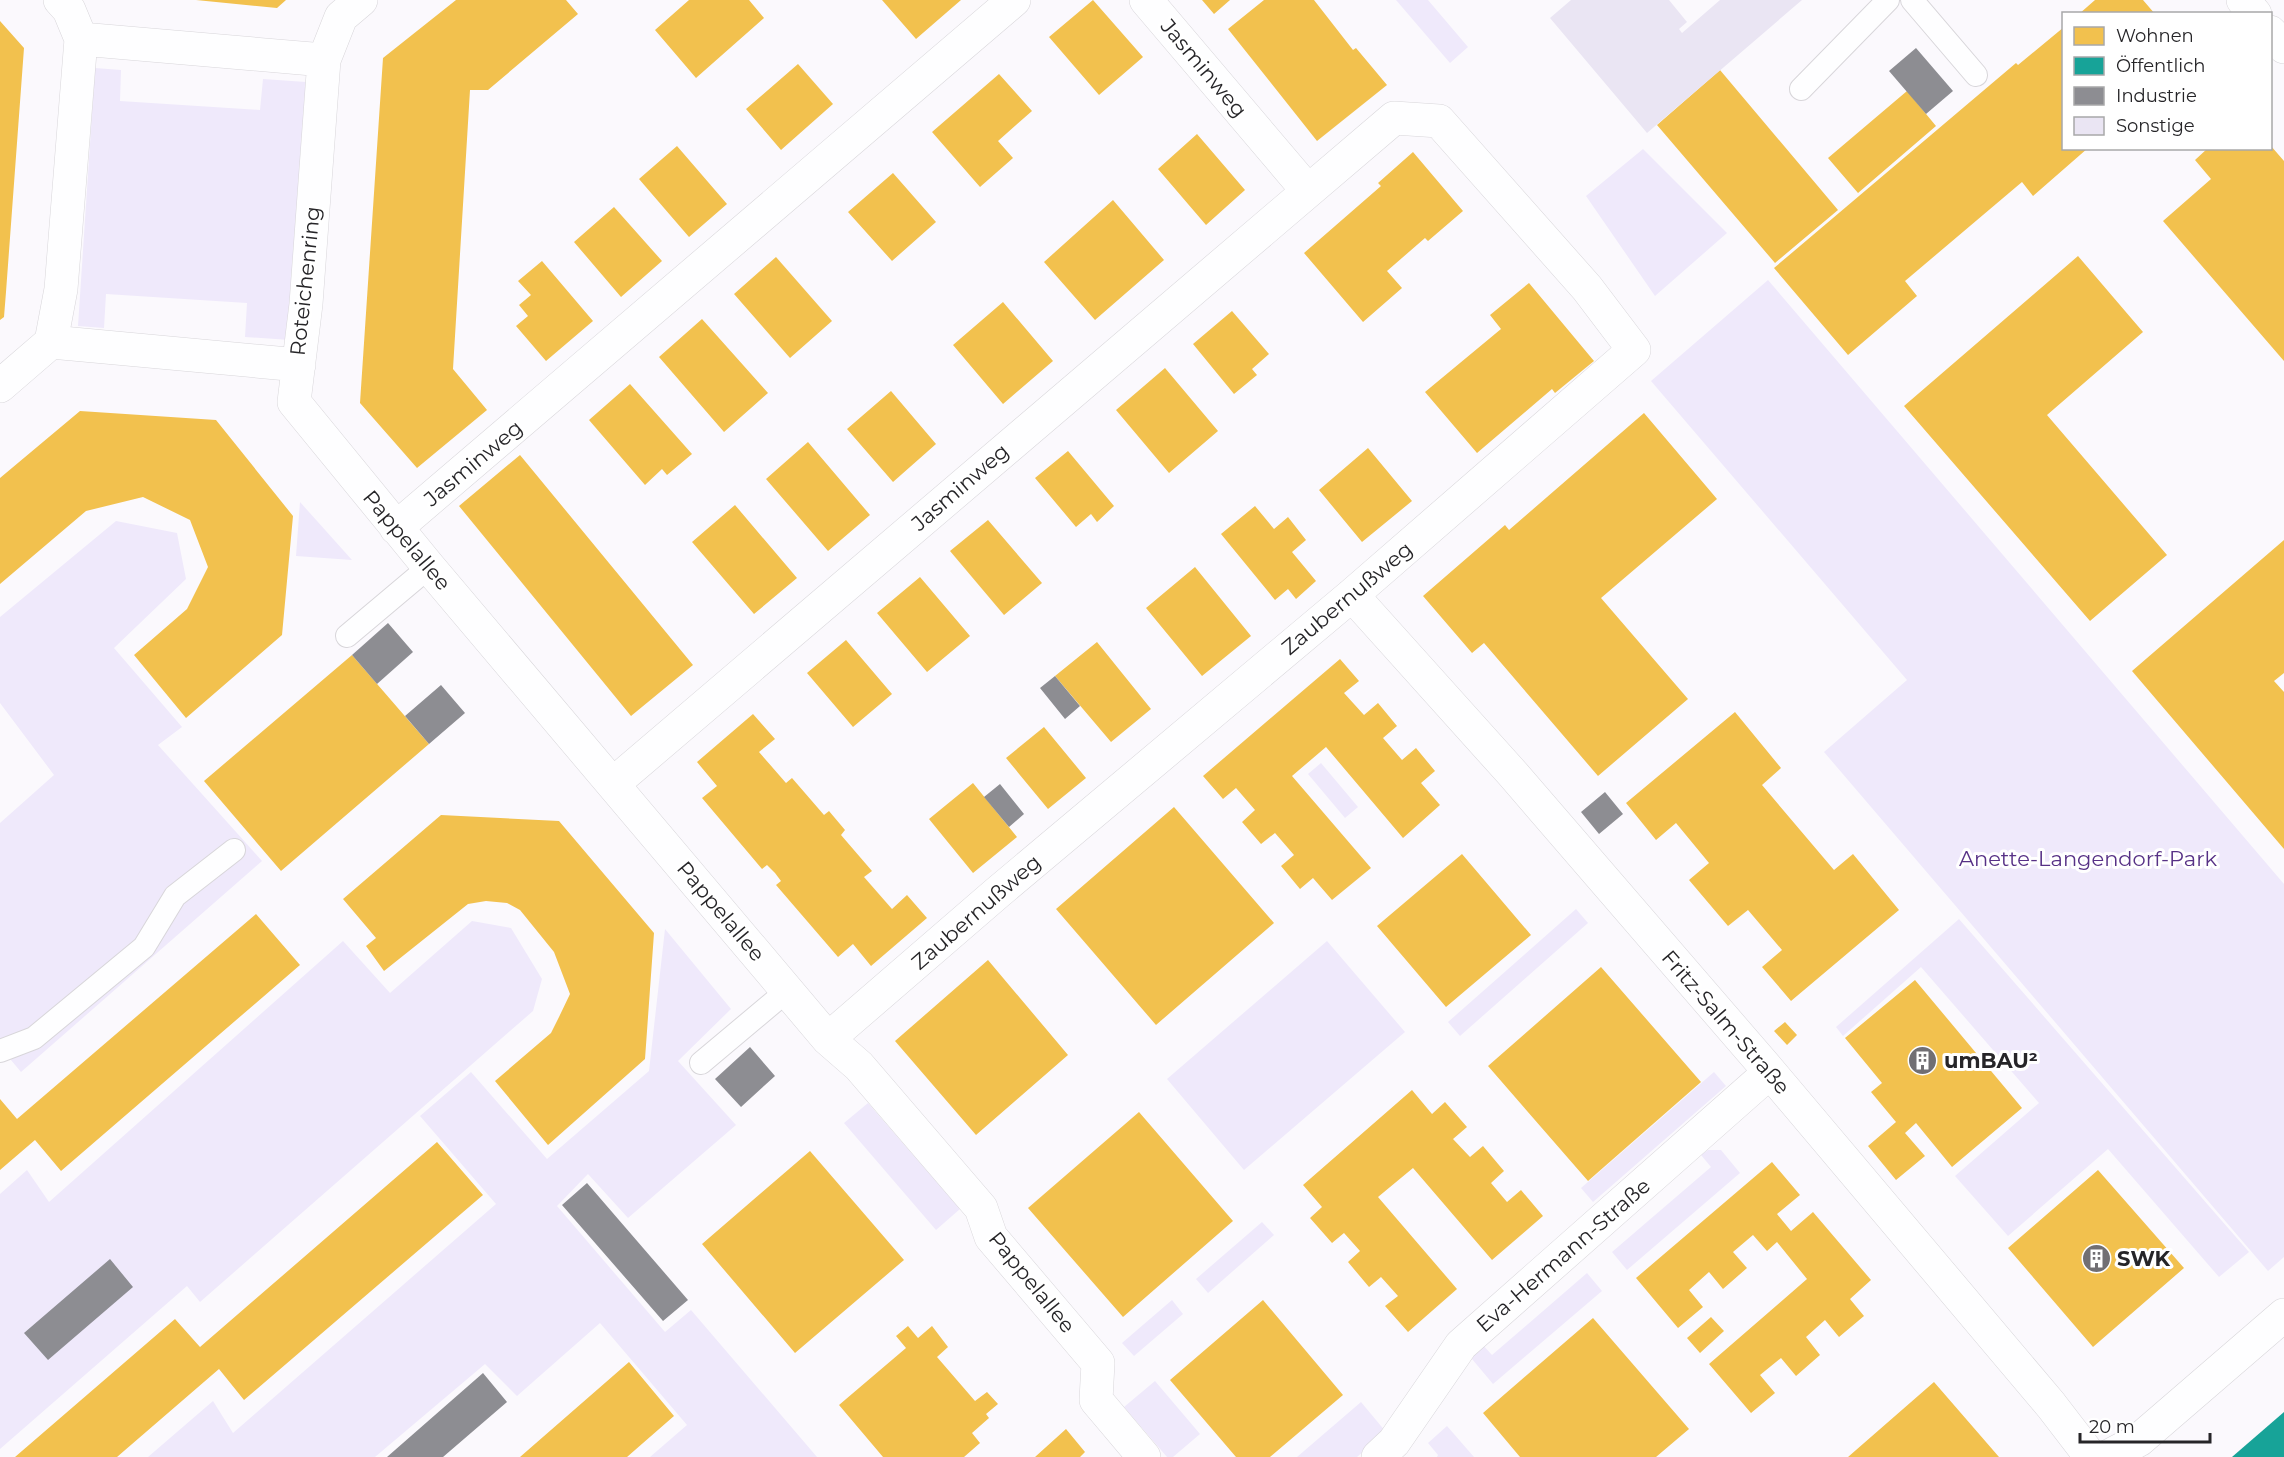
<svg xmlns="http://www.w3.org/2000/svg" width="2284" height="1457" font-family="Montserrat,sans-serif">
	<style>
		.green { fill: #efe9fb }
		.homes { fill: #f2c14e }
		.public { fill: #17a398 }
		.industry { fill: #8d8d92 }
		.building { fill: #eae5f3 }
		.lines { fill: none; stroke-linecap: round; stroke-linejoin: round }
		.service-casing { stroke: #d8d6da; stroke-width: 24 }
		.minor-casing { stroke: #d8d6da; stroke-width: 34 }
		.service { stroke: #fefeff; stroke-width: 22 }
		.minor { stroke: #fefeff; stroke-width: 33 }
		.labels { text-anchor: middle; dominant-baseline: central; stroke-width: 6; stroke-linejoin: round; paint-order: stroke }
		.street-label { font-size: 21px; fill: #262528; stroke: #fff }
		.park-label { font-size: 21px; fill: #573186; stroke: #fff }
		.poi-label { font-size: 21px; font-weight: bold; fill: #262528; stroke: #fff; text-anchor: start }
	</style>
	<rect width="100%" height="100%" fill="#fbf9fd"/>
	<path class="green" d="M1396,0H1428L1468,47L1450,63Z
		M95,68L121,70L120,101L260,110L263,79L306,82L290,340L245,337L247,303L106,294L104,328L78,326Z
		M1643,149L1727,233L1655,296L1586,196Z
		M1768,280L2284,884V1257L2268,1271L1824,752L1907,680L1651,381Z
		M300,502L352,560L296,556Z
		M116,521L177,533L186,579L114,648L182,727L158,745L262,861L21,1072L0,1047V823L54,775L0,703V617Z
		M1321,763L1358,807L1345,818L1308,774Z
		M1576,909L1588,923L1460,1036L1448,1022Z
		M1959,919L2249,1252L2219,1277L2108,1149L2008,1236L1955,1176L2039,1103L1921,967L1843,1036L1836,1027Z
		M472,921L511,928L542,979L533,1011L200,1302L187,1286L0,1449V1194L27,1170L49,1202L343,941L390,993Z
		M665,929L731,1009L678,1061L736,1125L628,1218L588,1174L557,1206L665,1332L691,1310L817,1457H650L687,1425L600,1323L517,1396L485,1364L375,1457H148L213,1401L233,1433L496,1204L420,1116L471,1072L547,1159L649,1071Z
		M1327,941L1405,1032L1244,1170L1167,1079Z
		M1714,1072L1726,1086L1593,1202L1581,1188Z
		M868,1103L960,1209L936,1230L844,1123Z
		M1708,1150H1721L1740,1173L1627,1270L1612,1252L1711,1167L1701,1155Z
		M1262,1222L1274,1235L1208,1293L1196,1279Z
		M1587,1273L1602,1291L1493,1384L1472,1359L1474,1350L1482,1344L1492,1355Z
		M1172,1300L1183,1314L1134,1356L1122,1343Z
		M1155,1381L1200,1434L1173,1457H1167L1124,1407Z
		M1361,1402L1386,1432L1357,1457H1297Z
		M1447,1426L1474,1457H1437L1438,1455L1428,1443Z"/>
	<path class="homes" d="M196,0H286L277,8Z
		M456,0H566L578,14L488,90H470L453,369L487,410L417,468L360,403L383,58Z
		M689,0H749L764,18L696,78L655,30Z
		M882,0H961L916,39Z
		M1093,0L1143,57L1099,95L1049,37Z
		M1202,0H1230L1214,14Z
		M1264,0H1314L1353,50L1356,48L1387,85L1317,141L1228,29Z
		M2095,0H2143L2155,14H2079Z
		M0,21L24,48L6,292L4,317L0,320Z
		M2064,27V148H2088L2033,196L2022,182L1905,281L1917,296L1848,355L1774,268L2016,63L2018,65Z
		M798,64L833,104L781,150L746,109Z
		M1720,70L1838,210L1775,263L1657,125Z
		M999,74L1032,111L998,141L1013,158L980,187L932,132Z
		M1907,91L1936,126L1858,193L1828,158Z
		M1197,134L1245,190L1206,225L1158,169Z
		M677,146L727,204L689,237L639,179Z
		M2271,146L2284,161V361L2163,221L2211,179L2195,160L2208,148H2271Z
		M1413,152L1463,211L1428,241L1425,238L1387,271L1402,288L1363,322L1304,253L1381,186L1378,183Z
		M893,173L936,222L892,261L848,212Z
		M1113,200L1164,260L1095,320L1044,262Z
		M614,207L662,261L621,297L574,242Z
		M2078,256L2143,332L2047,415L2167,555L2090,621L1904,406Z
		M776,257L832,321L790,358L734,294Z
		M542,261L593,321L546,361L516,326L528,316L519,305L531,295L518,281Z
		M1529,283L1594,361L1555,393L1552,389L1477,453L1425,392L1501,329L1490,315Z
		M1003,302L1053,361L1003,404L953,345Z
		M1232,311L1269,354L1252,369L1257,375L1234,394L1193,344Z
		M702,319L768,393L724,432L659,357Z
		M1165,368L1218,431L1169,473L1116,410Z
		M630,384L692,454L667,475L662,469L645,485L589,420Z
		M891,391L936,444L893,482L847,429Z
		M80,411L216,420L293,516L282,635L186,718L134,655L187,609L208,567L190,520L143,497L86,511L0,584V478Z
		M1644,413L1717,499L1601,598L1688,699L1598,776L1484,643L1472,653L1423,596L1505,525L1509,530Z
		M808,442L870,515L828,551L766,479Z
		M1368,448L1412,501L1362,542L1319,490Z
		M1068,451L1114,506L1097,522L1091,514L1076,527L1035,478Z
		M520,455L693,665L631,716L459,506Z
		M735,505L797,578L754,614L692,542Z
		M1255,506L1274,529L1288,517L1306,540L1292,552L1316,581L1296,599L1288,589L1275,600L1221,534Z
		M988,520L1042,583L1004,615L950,551Z
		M2284,540V673L2274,681L2284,692V849L2132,671Z
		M1195,567L1251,636L1202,676L1146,608Z
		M920,577L970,636L927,672L877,613Z
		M846,640L892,694L853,727L807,673Z
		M1097,642L1151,709L1111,742L1055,676Z
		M352,655L429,744L281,871L204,781Z
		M1340,659L1359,681L1344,693L1364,715L1378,703L1397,726L1383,738L1402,760L1416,748L1435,771L1421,783L1440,805L1403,838L1326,747L1292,776L1371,868L1332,900L1313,878L1300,889L1281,866L1294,855L1275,833L1261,844L1242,822L1255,810L1236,788L1223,799L1203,776Z
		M1735,712L1781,768L1762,785L1834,870L1853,854L1899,910L1791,1001L1762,967L1782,950L1748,910L1728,926L1689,880L1709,863L1676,823L1656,840L1626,803Z
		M753,714L775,739L759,752L786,783L792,778L824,815L829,811L845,830L841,835L872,871L864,877L892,909L907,895L927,918L871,966L853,944L838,957L776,885L781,881L775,873L767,865L762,869L702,798L717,786L697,762Z
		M1044,727L1086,778L1048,809L1006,758Z
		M973,783L1017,837L973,873L929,819Z
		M1174,807L1274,923L1156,1025L1056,909Z
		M441,815L559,821L654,933L645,1059L548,1145L495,1081L551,1033L559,1017L570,994L554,952L520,910L507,903L486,901L468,904L384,971L366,946L376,938L343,899Z
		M1462,854L1531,935L1446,1007L1377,926Z
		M256,914L300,965L61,1171L35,1140L0,1170V1099L17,1119Z
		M988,960L1068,1055L976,1135L895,1041Z
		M1601,967L1701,1082L1588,1181L1488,1066Z
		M1915,980L2022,1108L1952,1167L1916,1123L1905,1133L1925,1156L1896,1180L1868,1146L1896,1122L1871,1092L1882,1083L1845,1038Z
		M1785,1022L1797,1035L1787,1045L1774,1031Z
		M1412,1090L1432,1114L1445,1102L1467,1127L1453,1139L1470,1157L1483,1146L1504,1171L1491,1183L1507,1202L1521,1190L1543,1216L1492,1260L1413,1168L1378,1197L1457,1289L1408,1332L1385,1306L1398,1296L1381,1277L1369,1287L1348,1262L1360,1251L1344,1233L1332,1243L1310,1218L1322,1207L1303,1185Z
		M1139,1112L1233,1221L1123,1317L1028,1208Z
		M437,1142L483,1195L244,1400L219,1369L117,1457H15L175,1319L200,1347Z
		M810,1151L904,1260L795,1353L702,1244Z
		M1772,1162L1800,1195L1777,1214L1791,1231L1813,1212L1871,1280L1850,1299L1864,1316L1839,1337L1825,1320L1806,1337L1820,1355L1796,1376L1781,1358L1760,1375L1775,1393L1751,1413L1709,1364L1807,1279L1777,1242L1767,1251L1753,1235L1733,1252L1747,1268L1723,1289L1709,1272L1689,1290L1703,1307L1678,1328L1636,1278Z
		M2098,1170L2184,1268L2093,1347L2008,1248Z
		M1263,1300L1343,1395L1270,1457H1236L1170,1380Z
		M1711,1317L1724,1331L1700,1353L1687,1338Z
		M1593,1318L1689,1429L1656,1457H1520L1483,1413Z
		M908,1326L918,1338L932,1326L948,1347L937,1357L975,1401L987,1392L998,1404L986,1414L989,1418L972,1433L980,1443L964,1457H883L839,1405L906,1348L896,1336Z
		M629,1362L674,1416L627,1457H520Z
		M1934,1382L1999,1457H1848Z
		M1066,1429L1085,1452L1080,1457H1035Z"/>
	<path class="public" d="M2284,1412V1457H2232Z"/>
	<path class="industry" d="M1916,48L1953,91L1926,114L1889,71Z
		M388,623L413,652L377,684L352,655Z
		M1055,676L1080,706L1065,719L1040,688Z
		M441,685L465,713L429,744L405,716Z
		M1000,784L1024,814L1009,827L984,797Z
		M1605,792L1623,814L1599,834L1581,812Z
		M750,1047L775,1076L741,1107L715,1079Z
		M587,1183L688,1300L663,1321L562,1205Z
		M110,1259L133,1287L48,1360L24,1333Z
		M483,1373L507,1402L443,1457H387Z"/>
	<path class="building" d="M1571,0H1669L1687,22L1679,29L1682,33L1720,0H1802L1647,133L1550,18Z"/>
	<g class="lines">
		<defs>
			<path id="service" d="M1912,0L1976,75
				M1801,89L1888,0
				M347,636L429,567
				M0,1051L34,1038L144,947L175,896L234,850
				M701,1063L788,990"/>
			<path id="minor" d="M361,0L341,17L324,60L306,304L294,402L429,567L828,1039L859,1066L981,1208L991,1237L1098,1363L1096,1400L1144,1457
				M1146,0L1308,191
				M2243,0L2255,14
				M2270,32L2284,47
				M81,39L324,60
				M51,342L299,365
				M0,386L51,342L61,289L81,39L69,10L60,0
				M396,528L1014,0
				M1352,595L1512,773L1770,1072L2051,1405L2091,1457
				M613,784L1394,118L1439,121L1587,288L1634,350L1352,595L997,893L828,1039
				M1378,1457L1394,1442L1461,1345L1770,1072
				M2107,1457L2139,1440L2284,1315"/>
		</defs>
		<use href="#service" class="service-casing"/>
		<use href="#minor" class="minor-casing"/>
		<use href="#service" class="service"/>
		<use href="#minor" class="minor"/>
	</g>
	<defs>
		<symbol id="building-disc" viewBox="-11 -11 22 22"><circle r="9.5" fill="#716f73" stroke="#fff"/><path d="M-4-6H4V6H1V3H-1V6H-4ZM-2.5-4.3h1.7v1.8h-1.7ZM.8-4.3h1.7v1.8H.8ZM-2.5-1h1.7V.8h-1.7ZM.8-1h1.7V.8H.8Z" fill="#fff"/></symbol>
	</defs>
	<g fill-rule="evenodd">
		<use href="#building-disc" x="1906" y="1044" width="33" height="33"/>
		<use href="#building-disc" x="2080" y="1242" width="33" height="33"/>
	</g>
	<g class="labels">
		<g class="street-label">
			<text transform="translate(1204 68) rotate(50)">Jasminweg</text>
			<text transform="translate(305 281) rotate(-84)">Roteichenring</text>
			<text transform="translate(473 463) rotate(-40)">Jasminweg</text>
			<text transform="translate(960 487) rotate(-41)">Jasminweg</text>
			<text transform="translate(407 540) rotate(50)">Pappelallee</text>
			<text transform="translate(1347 598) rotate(-40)">Zaubernußweg</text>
			<text transform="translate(721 911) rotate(50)">Pappelallee</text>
			<text transform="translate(976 912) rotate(-41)">Zaubernußweg</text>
			<text transform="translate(1726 1022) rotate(49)">Fritz-Salm-Straße</text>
			<text transform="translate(1563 1255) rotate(-41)">Eva-Hermann-Straße</text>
			<text transform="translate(1032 1282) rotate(51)">Pappelallee</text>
		</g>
		<g class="park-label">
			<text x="2088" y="858">Anette-Langendorf-Park</text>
		</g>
		<g class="poi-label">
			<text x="1944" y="1060">umBAU²</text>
			<text x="2117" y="1258">SWK</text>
		</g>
	</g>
	<rect x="2062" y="12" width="210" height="138" fill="#ffffff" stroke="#a8a8a9" stroke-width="1.5"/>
	<rect x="2074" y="27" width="30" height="18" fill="#f2c14e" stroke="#a8a8a9" stroke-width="1.5"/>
	<text x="2116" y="42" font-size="18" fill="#262528">Wohnen</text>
	<rect x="2074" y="57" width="30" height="18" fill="#17a398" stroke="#a8a8a9" stroke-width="1.5"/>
	<text x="2116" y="72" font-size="18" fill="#262528">Öffentlich</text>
	<rect x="2074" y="87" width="30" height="18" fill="#8d8d92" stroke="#a8a8a9" stroke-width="1.5"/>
	<text x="2116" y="102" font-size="18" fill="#262528">Industrie</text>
	<rect x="2074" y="117" width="30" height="18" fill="#eae5f3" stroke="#a8a8a9" stroke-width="1.5"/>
	<text x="2116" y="132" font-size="18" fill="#262528">Sonstige</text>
	<path d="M2080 1433v9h130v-9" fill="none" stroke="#262528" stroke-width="3"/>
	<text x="2089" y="1433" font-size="18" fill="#262528" stroke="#ffffff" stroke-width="4.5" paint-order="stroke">20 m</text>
</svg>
